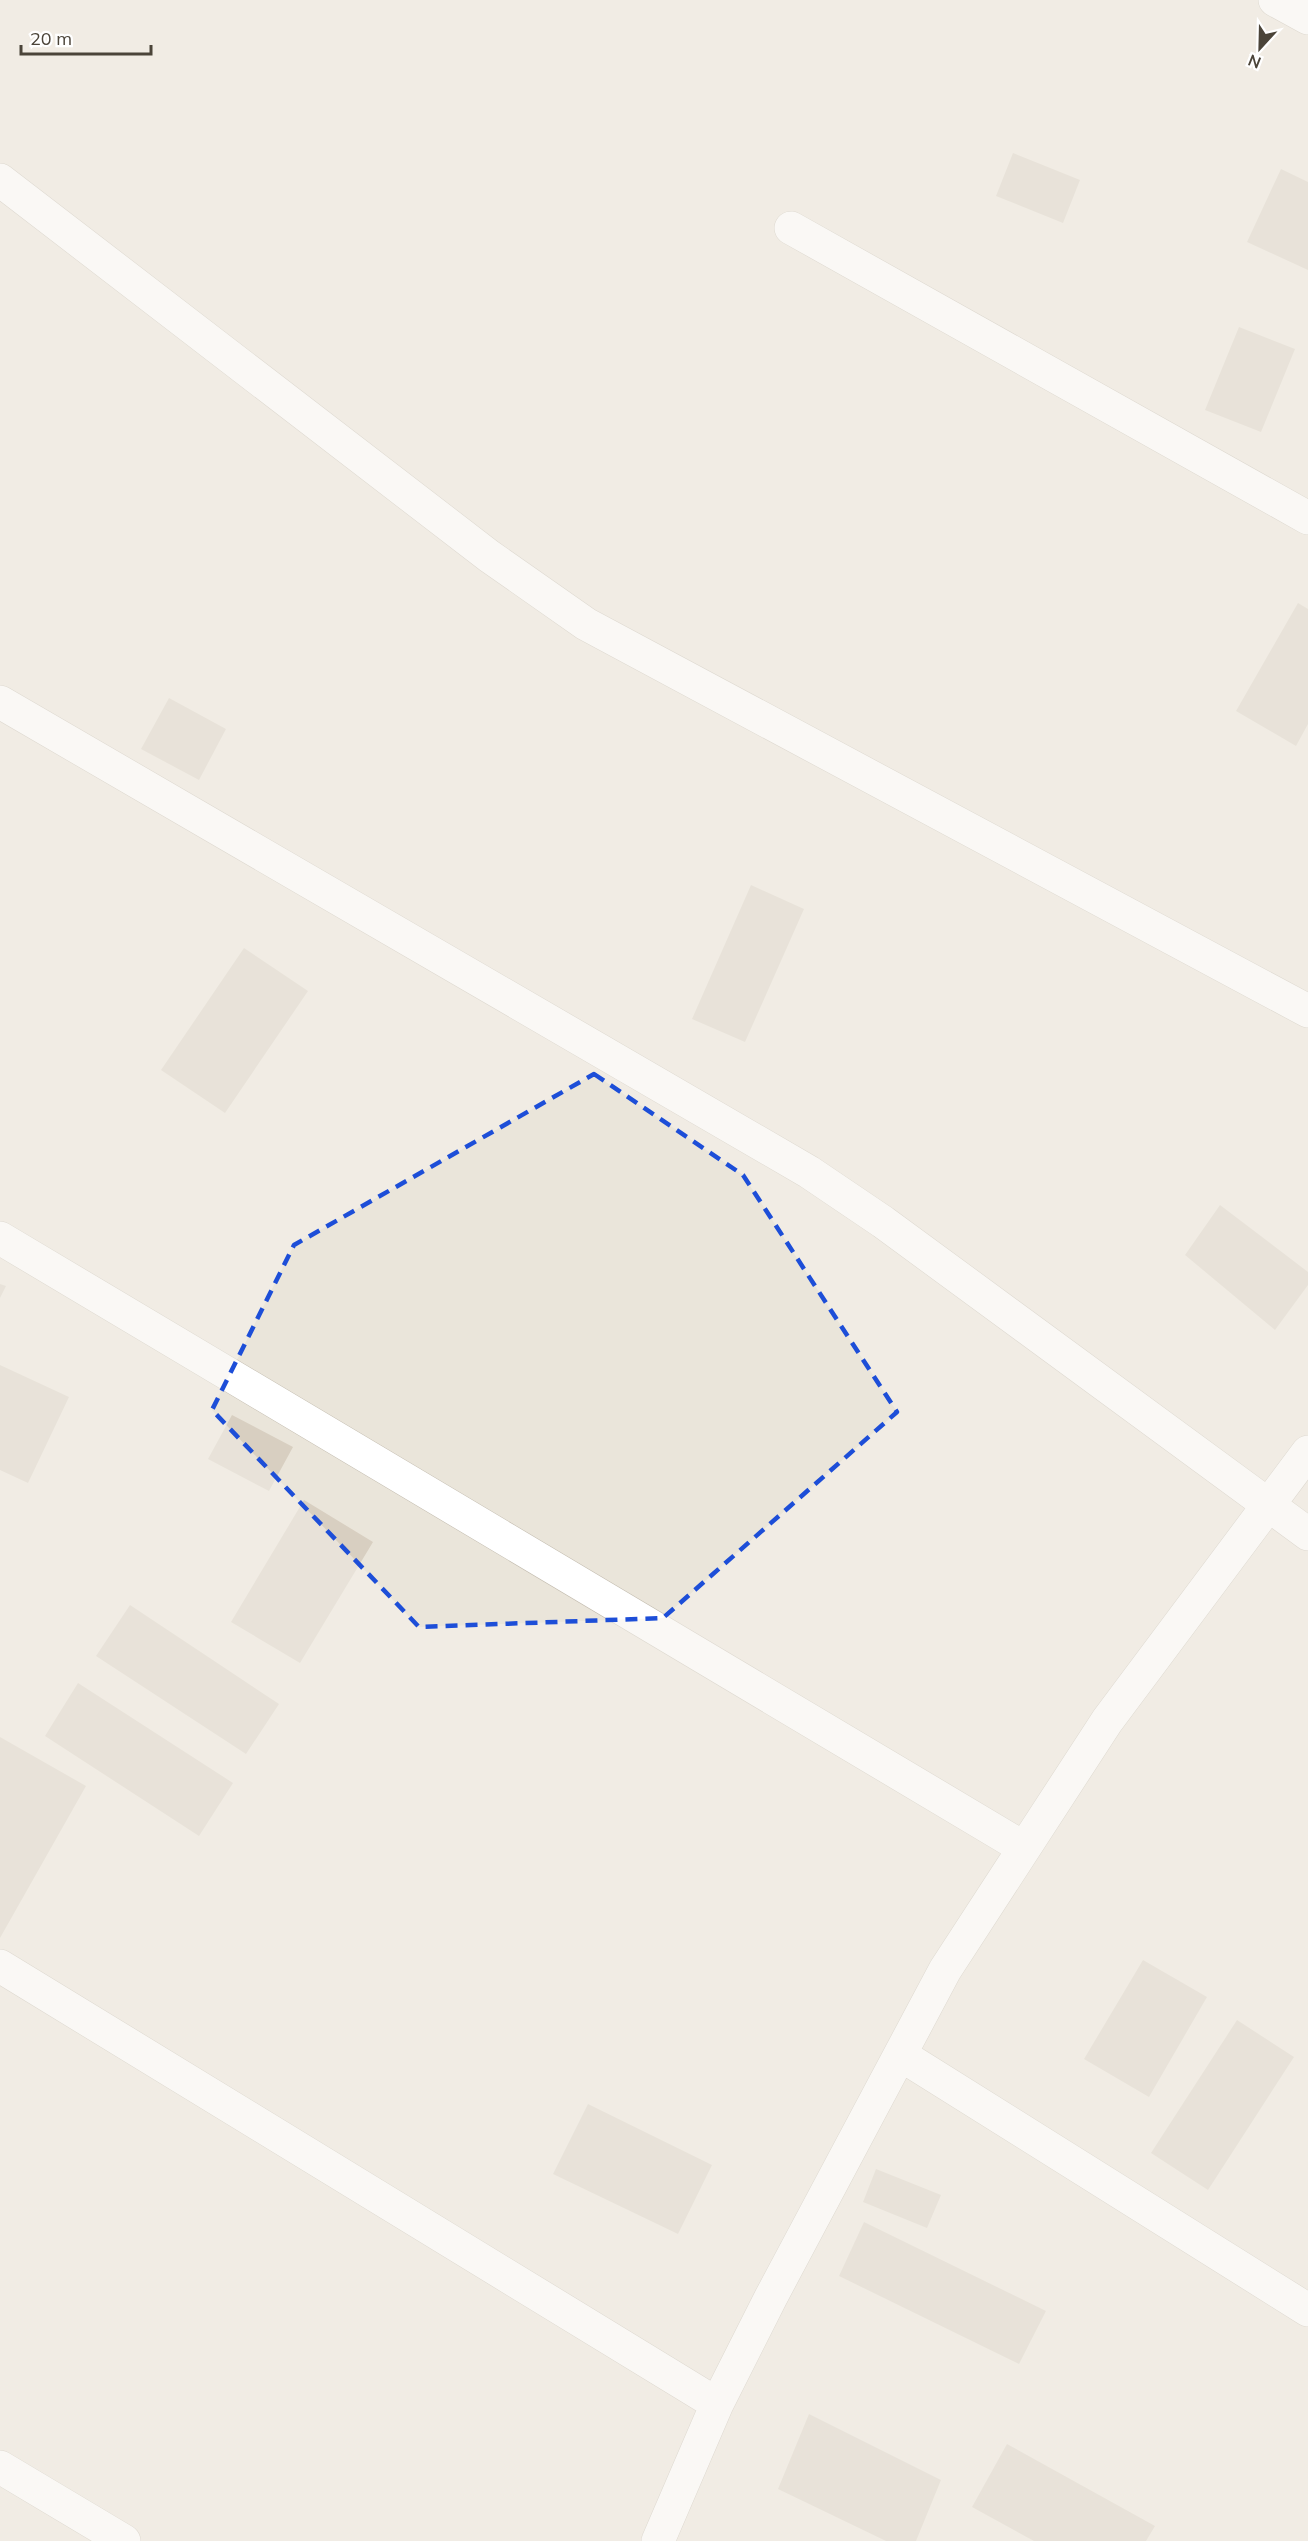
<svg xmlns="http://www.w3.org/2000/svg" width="1308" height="2541" font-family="Mulish,sans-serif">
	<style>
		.residential { fill: #eae5da }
		.building { fill: #d8cfc1 }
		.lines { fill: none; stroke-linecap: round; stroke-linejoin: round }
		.minor-casing { stroke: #c2bbae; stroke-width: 34 }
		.minor { stroke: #fff; stroke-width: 33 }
		.marked { fill: none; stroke: #1d4ed8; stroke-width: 4.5; stroke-dasharray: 12 8; stroke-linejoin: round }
	</style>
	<rect width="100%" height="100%" fill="#f6f3ec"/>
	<path class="residential" d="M0,0H1308V2541H0Z"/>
	<path class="building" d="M1013,153L1080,180L1063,223L996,196Z
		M1281,169L1308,182V270L1247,242Z
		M1239,327L1295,349L1261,432L1205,410Z
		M1298,603L1308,609V724L1296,746L1236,711Z
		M169,698L226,729L199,780L141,749Z
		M751,885L804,909L745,1042L692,1019Z
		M244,948L308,991L225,1113L161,1070Z
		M1220,1205L1308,1272V1285L1275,1330L1185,1255Z
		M0,1284L6,1286L0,1298Z
		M0,1365L69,1397L28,1483L0,1470Z
		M232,1415L293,1447L269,1491L208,1459Z
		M304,1500L373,1542L300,1663L231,1622Z
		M130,1605L279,1704L246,1754L96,1656Z
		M78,1683L233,1783L199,1836L45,1736Z
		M0,1737L86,1786L0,1938Z
		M1143,1960L1207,1997L1149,2097L1084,2059Z
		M1237,2020L1294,2057L1208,2190L1151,2153Z
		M588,2104L712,2165L678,2234L553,2174Z
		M876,2169L941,2195L927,2228L863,2202Z
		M864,2222L1046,2311L1019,2364L839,2276Z
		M809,2414L941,2480L916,2541H886L778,2489Z
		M1007,2444L1155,2526L1146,2541H1034L972,2507Z"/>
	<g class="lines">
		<defs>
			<path id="minor" d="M1275,0L1308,18
				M0,180L489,556L586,624L1308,1011
				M791,228L1308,518
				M0,702L809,1172L883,1222L1308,1534
				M0,1238L1024,1848
				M0,1966L717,2404
				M901,2055L1308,2310
				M0,2467L124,2541
				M658,2541L717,2404L771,2297L945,1970L1107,1721L1308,1452"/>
		</defs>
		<use href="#minor" class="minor-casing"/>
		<use href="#minor" class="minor"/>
	</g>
	<path d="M0 0H1308V2541H0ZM594,1074L743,1175L897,1412L663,1618L419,1627L212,1410L294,1245Z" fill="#f6f3ec" fill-opacity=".55" fill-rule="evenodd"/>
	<path class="marked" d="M594,1074L743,1175L897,1412L663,1618L419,1627L212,1410L294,1245Z"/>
	<g transform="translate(1260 48) rotate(202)" stroke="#ffffff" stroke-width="4.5" paint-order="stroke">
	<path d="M0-4.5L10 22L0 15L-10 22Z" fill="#4b4439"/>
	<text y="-9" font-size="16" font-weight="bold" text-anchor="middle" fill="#4b4439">N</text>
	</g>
	<path d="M21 45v9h130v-9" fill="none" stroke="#4b4439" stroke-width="3"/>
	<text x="30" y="45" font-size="18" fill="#4b4439" stroke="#ffffff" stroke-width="4.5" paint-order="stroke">20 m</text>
</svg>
